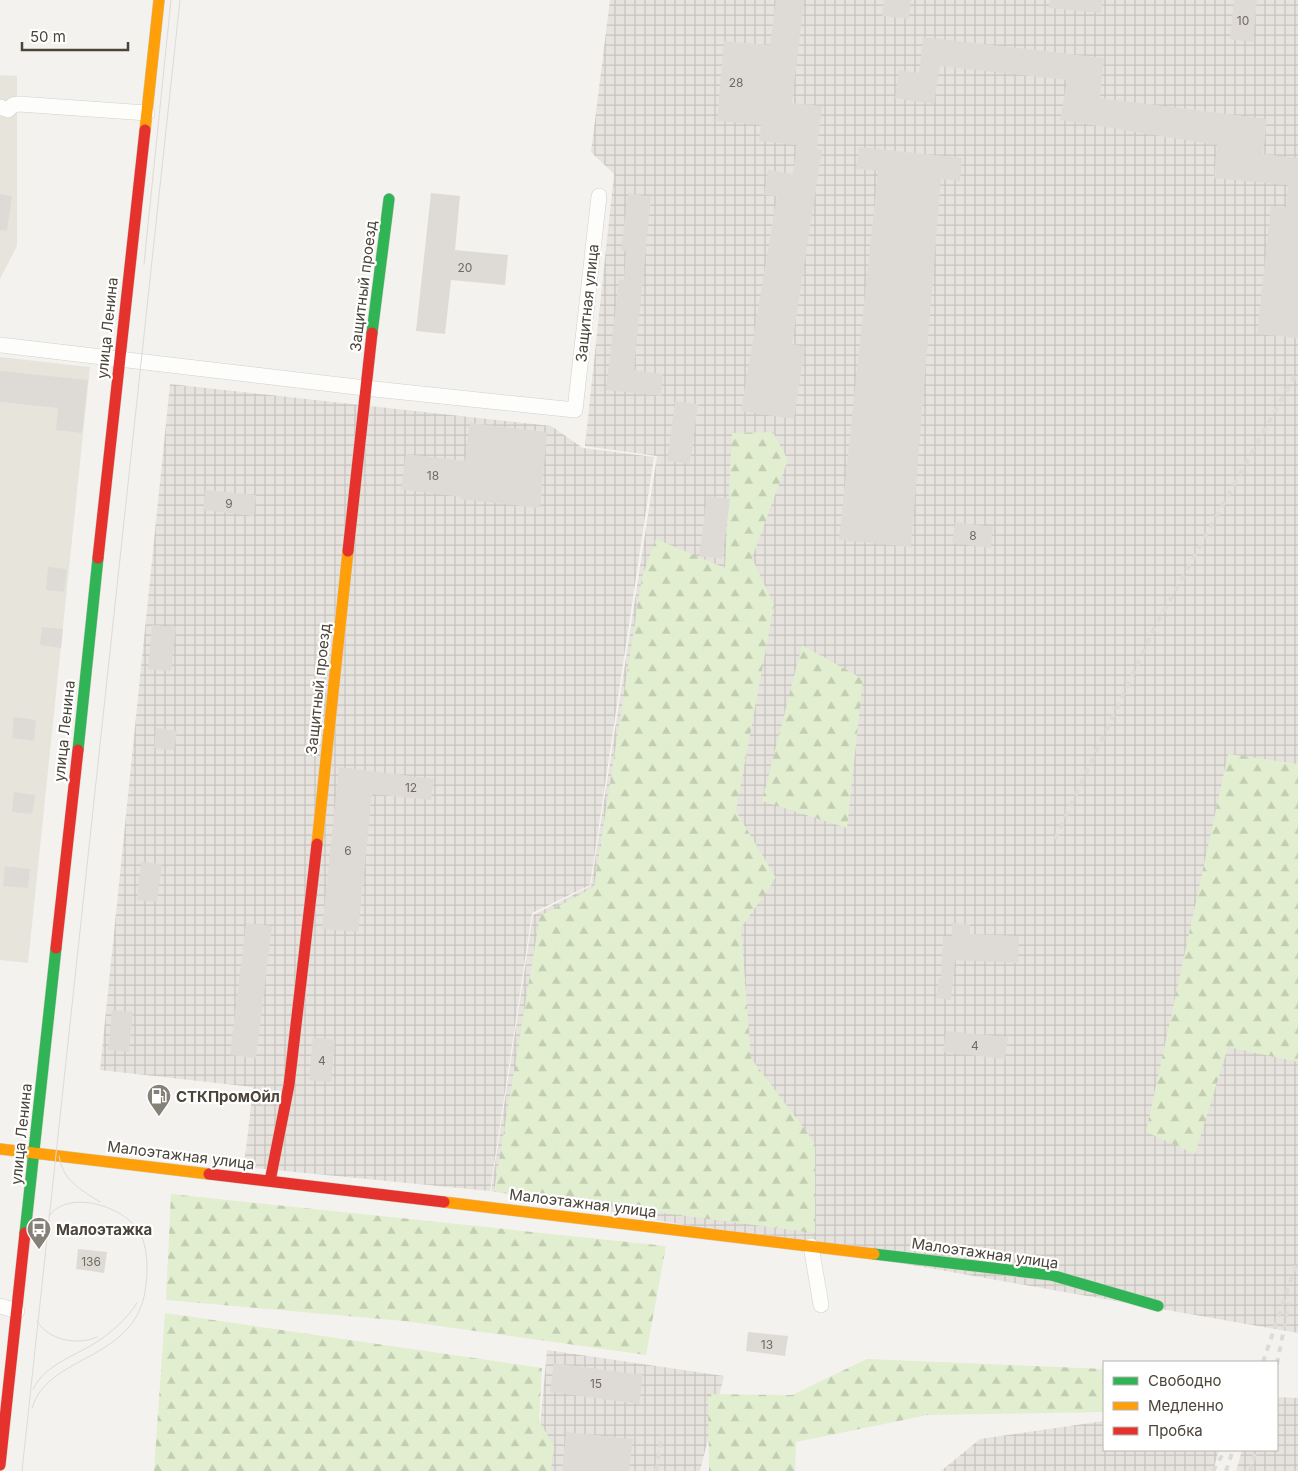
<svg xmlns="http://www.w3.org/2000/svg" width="1298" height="1471" font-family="Inter,sans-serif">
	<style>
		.residential { fill: #e7e4dc }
		.industrial { fill: url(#industrial-grid) }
		.forest { fill: url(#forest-firs) }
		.building { fill: #dedbd6 }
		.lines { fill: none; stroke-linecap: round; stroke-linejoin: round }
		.street-casing { stroke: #d2d0cb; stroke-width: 16 }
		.fast-casing { stroke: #d3cfc5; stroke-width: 12 }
		.slow-casing { stroke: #d3cfc5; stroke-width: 12 }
		.jam-casing { stroke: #d3cfc5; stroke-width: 12 }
		.street { stroke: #fdfdfc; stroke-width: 15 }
		.fast { stroke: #30b455; stroke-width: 11 }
		.slow { stroke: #ff9f0a; stroke-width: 11 }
		.jam { stroke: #e5322d; stroke-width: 11 }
		.tram { stroke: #dbdbda; stroke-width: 1 }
		.rail { stroke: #dbdbda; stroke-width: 4; stroke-dasharray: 6 6; stroke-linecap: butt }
		.labels { text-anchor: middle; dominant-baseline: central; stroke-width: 4.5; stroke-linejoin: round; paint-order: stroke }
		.number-label { font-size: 12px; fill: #706a61 }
		.street-label { font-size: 15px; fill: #4b4439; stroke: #fff }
		.poi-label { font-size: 15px; font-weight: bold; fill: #4b4439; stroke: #fff; text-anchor: start }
	</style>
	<defs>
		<pattern id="industrial-grid" width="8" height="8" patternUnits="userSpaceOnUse" patternTransform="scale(1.25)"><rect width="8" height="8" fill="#e6e2de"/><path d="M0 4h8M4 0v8" fill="none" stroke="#c7c3bf"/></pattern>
		<pattern id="forest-firs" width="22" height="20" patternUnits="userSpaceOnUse" patternTransform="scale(1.25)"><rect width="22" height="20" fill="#e1eecf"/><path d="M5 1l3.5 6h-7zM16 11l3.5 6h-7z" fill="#c3cdb2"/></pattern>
	</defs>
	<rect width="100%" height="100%" fill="#f4f2ee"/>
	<path class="residential" d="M0,75L17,76V246L0,279Z
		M0,357L90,367L28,963L0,960Z"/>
	<path class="industrial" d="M610,0H1298V1333L491,1191L533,915L591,886L657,456L585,446L614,174L591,152Z
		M170,384L551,426L583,448L654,457L590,885L532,913L490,1191L244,1167L253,1087L100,1070Z
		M547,1350L724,1376L700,1471H536Z
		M1277,1397L1298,1398V1471H1236L1242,1450H1277Z
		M1104,1421V1450H1219L1213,1471H941L980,1439Z"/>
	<path class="forest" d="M773,432L788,460L752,558L774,605L736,811L776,878L741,928L751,1058L815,1143V1233L494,1191L540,916L594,887L642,577L656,539L725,568L732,433Z
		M802,645L863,679L847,828L762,801Z
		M1228,754L1298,764V1062L1228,1047L1195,1154L1146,1132Z
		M171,1194L666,1246L646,1355L404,1321L166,1300Z
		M165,1313L542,1368L539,1421L554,1446L551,1471H154Z
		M867,1359L1104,1369V1412L928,1415L796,1442L795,1471H709L708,1394L792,1395Z"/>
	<path class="building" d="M776,0H804L792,103L822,106L817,149L822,150L792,344L805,347L794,419L741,411L777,196L764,195L768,170L793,174L797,145L759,141L761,125L717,121L724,41L770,45Z
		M884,0H911L909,19L882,16Z
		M1050,0H1103L1101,13L1049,8Z
		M1234,0H1257L1253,42L1230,39Z
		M923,37L1104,58L1100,98L1267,119L1263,154L1298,158V338L1257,334L1271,206L1286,207L1288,185L1214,178L1217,145L1060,120L1067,80L940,66L934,104L895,98L899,70L919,73Z
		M859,147L962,158L960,181L941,179L911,547L839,540L878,171L856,169Z
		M431,193L460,196L455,250L508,255L505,285L451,280L445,334L416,331Z
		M628,193L651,197L634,370L663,374L661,396L606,390L619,279L624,280L626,251L621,250Z
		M0,194L12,196L7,231L0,230Z
		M0,371L88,380L82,433L56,430L58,408L0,402Z
		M675,401L698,404L690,464L667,461Z
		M470,423L547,432L540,508L460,499L461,497L401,489L406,454L465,461Z
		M205,490L256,495L254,516L203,510Z
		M707,496L730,499L722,559L699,556Z
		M955,522L993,527L991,548L952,543Z
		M48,567L67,569L64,592L46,590Z
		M152,625L176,627L171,671L148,669Z
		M42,627L63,629L61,648L40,645Z
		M14,717L36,720L34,741L12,738Z
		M156,728L177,731L174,750L154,748Z
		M339,767L434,779L431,800L372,794L358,932L322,929Z
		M14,792L35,795L32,814L12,812Z
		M141,862L162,864L157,902L137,900Z
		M5,866L30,869L28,888L3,886Z
		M246,923L272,926L256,1058L230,1055Z
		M952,923L970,924V934L1019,936L1018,963L955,960L951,1000L936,998L939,978H941L943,936H952Z
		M112,1010L133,1012L129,1052L108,1050Z
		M946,1031L1008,1037L1005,1059L943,1052Z
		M313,1037L335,1040L331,1082L309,1080Z
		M78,1249L107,1252L104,1273L76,1269Z
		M748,1332L788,1336L785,1356L746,1351Z
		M554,1363L643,1375L639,1404L550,1392Z
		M566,1432L633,1439L629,1471H562Z"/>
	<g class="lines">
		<defs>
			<path id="street" d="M0,107L8,110L13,105L19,104L147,113
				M0,345L365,388L575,410L599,196
				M811,1246L821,1305
				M0,1306L17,1311"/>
			<path id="fast" d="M372,333L389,199
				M78,750L98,558
				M25,1233L56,948
				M874,1254L1051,1275L1158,1306"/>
			<path id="slow" d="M145,130L159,0
				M317,844L348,551
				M0,1149L209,1174
				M444,1202L874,1254"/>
			<path id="jam" d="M348,551L372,333
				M98,558L145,130
				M56,948L78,750
				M209,1174L444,1202
				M270,1181L289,1085L317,844
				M0,1465L25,1233"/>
		</defs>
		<use href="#street" class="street-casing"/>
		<use href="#fast" class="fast-casing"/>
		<use href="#slow" class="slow-casing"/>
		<use href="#jam" class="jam-casing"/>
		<use href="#street" class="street"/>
		<use href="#fast" class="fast"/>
		<use href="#slow" class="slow"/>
		<use href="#jam" class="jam"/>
		<path class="tram" d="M144,264L171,0
			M59,1156C63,1181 80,1189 100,1202
			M37,1321C48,1340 77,1346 97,1337
			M33,1389C46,1364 73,1357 95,1343C111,1333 127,1319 137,1303
			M32,1408C46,1358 123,1361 142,1304C148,1285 150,1252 140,1233C126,1207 69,1188 49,1216
			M22,1471L180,0"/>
		<path class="rail" d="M1055,839L1156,625L1298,370
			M1263,1362L1298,1259
			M1277,1364L1289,1303
			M656,1471L662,1434
			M1213,1471L1225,1450
			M1226,1471L1233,1450
			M1250,1471L1256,1450"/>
	</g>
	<defs>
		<symbol id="fuel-pin" viewBox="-11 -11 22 30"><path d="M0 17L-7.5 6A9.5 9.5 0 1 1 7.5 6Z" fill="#868178" stroke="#fff"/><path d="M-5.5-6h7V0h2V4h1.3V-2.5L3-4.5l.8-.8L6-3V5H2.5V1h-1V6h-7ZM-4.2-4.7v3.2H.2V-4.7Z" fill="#fff"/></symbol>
		<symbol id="bus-pin" viewBox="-11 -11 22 30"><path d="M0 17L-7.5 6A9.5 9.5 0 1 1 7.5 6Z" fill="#868178" stroke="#fff"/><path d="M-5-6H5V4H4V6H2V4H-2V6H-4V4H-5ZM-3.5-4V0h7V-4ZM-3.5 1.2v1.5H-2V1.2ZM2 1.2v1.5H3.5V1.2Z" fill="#fff"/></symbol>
	</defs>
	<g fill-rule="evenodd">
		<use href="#fuel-pin" x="145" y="1082" width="28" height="38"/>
		<use href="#bus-pin" x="25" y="1215" width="28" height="38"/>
	</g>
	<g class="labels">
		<g class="number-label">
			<text x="1243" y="20">10</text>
			<text x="736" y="82">28</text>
			<text x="465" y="267">20</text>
			<text x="433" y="475">18</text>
			<text x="229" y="503">9</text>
			<text x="973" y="535">8</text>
			<text x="411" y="787">12</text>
			<text x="348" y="850">6</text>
			<text x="975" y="1045">4</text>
			<text x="322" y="1060">4</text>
			<text x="91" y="1261">136</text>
			<text x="767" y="1344">13</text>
			<text x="596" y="1383">15</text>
		</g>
		<g class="street-label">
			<text transform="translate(363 286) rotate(-83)">Защитный проезд</text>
			<text transform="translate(587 303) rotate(-84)">Защитная улица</text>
			<text transform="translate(107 328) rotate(-84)">улица Ленина</text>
			<text transform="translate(318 689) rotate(-84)">Защитный проезд</text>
			<text transform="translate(64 731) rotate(-84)">улица Ленина</text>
			<text transform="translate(21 1134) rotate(-84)">улица Ленина</text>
			<text transform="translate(181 1155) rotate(7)">Малоэтажная улица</text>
			<text transform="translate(583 1203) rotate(7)">Малоэтажная улица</text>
			<text transform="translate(985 1253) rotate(8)">Малоэтажная улица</text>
		</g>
		<g class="poi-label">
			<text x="176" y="1096">СТКПромОйл</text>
			<text x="56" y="1229">Малоэтажка</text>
		</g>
	</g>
	<rect x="1103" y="1361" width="175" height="90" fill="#ffffff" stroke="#b7b4b0"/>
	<rect x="1113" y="1377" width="25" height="8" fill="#30b455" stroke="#b7b4b0"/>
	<text x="1148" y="1386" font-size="15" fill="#4b4439">Свободно</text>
	<rect x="1113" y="1402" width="25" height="8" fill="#ff9f0a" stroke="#b7b4b0"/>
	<text x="1148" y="1411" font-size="15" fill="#4b4439">Медленно</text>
	<rect x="1113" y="1427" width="25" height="8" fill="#e5322d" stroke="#b7b4b0"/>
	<text x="1148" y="1436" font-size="15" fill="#4b4439">Пробка</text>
	<path d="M22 42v8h106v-8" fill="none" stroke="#4b4439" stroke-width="2.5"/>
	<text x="30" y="42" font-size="15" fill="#4b4439" stroke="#ffffff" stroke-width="4" paint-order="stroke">50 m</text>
</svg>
